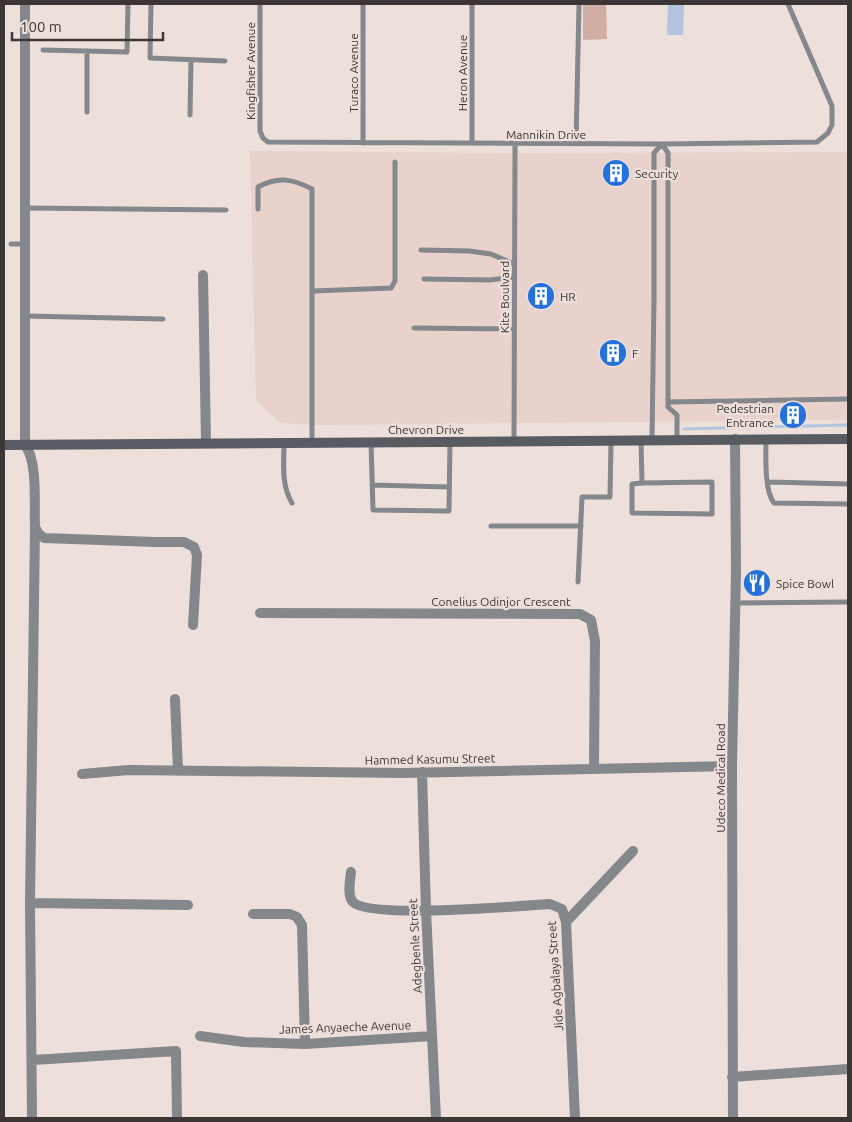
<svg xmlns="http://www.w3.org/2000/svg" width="852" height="1122" font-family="Ubuntu,sans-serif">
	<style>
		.built { fill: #e8d2cb }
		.green { fill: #d0aea3 }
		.water { fill: #b2c4e0 }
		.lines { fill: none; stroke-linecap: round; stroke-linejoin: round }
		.stream { stroke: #b2c4e0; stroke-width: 3 }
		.lane { stroke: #84878b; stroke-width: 5 }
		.street { stroke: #84878b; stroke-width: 10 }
		.secondary { stroke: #585c62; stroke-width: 10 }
		.labels { text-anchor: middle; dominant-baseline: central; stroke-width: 4.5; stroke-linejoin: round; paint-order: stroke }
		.street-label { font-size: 12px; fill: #3c3735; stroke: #eddfda }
		.poi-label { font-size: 12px; fill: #3c3735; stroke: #eddfda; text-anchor: start }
	</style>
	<rect width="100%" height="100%" fill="#eddfda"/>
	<path class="built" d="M250,151L515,153L848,152V420L313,425L280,423L256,400Z"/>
	<path class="green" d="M583,4H606L607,39L583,40Z"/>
	<path class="water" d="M668,4H684L683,35H667Z"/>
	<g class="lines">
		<path class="stream" d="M684,429L848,425"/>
		<path class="lane" d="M151,4L150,58L225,61
			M260,4V131L263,138L268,142L662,144L817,142L828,133L832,125V106L788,4
			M472,4V143
			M43,50L127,52L128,4
			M87,112V51
			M190,115L191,60
			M363,143V4
			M576,144L579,4
			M25,208L226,210
			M258,209V187C278,176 293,179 312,189V442
			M11,244H25
			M421,250L469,251L491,254L514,264
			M424,279L490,280L514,277
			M313,291L391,288L395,281V162
			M25,316L163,319
			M414,328L514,329
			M668,402L848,399
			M766,439C766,455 764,491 774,503L848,504
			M652,440L654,299V153L662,144L668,153V407L677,415V440
			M514,441L515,143
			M641,441L642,483L712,482V514L632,513V484L642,483
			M371,442L373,510L449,511L450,441
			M284,443C284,464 281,485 292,503
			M768,482L848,484
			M372,485L449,487
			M491,526H581
			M578,582L582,497H610L611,441
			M736,603L848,602"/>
		<path class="street" d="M25,4V445C38,461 34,505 35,527L38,533L44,538L155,542H184L194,547L197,555L193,625
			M203,275L206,443
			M260,613L580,614L591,620L595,641L594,769
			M175,699L178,771
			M422,772L426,911L436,1118
			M82,774L129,770L404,773L732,766
			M351,872C350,881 347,896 353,902C368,919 520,906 550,904L562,909L566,922L575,1118
			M30,903L188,905
			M253,914H290L297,917L302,925L305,1044
			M566,922L633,851
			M200,1036L244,1042L305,1044L432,1036
			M33,1060L176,1051L177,1118
			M732,1077L848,1069
			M32,1118L30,903L35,527
			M733,1118L732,766L736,571L735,439"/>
		<path class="secondary" d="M4,445L848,439"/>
	</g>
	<defs>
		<symbol id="building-disc" viewBox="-11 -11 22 22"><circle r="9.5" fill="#2471dc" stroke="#eddfda"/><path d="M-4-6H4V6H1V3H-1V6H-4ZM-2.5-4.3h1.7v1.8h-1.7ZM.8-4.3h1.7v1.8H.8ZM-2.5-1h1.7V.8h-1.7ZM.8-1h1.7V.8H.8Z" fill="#fff"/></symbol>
		<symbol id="restaurant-disc" viewBox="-11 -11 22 22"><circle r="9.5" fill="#2471dc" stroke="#eddfda"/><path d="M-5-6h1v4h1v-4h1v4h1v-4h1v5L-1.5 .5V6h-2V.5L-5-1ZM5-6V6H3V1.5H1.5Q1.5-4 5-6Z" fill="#fff"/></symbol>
	</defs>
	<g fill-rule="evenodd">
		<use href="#building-disc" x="600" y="157" width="32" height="32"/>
		<use href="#building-disc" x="525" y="280" width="32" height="32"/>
		<use href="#building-disc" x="597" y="337" width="32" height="32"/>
		<use href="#building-disc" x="777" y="399" width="32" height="32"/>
		<use href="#restaurant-disc" x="741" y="567" width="32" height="32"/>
	</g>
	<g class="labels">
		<g class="street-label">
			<text transform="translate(250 71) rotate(-90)">Kingfisher Avenue</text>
			<text transform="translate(353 73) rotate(-90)">Turaco Avenue</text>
			<text transform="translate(462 73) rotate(-90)">Heron Avenue</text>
			<text x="546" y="134">Mannikin Drive</text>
			<text transform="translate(504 297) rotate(-90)">Kite Boulvard</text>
			<text x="426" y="429">Chevron Drive</text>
			<text x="501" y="601">Conelius Odinjor Crescent</text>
			<text transform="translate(430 759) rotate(-1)">Hammed Kasumu Street</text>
			<text transform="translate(720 778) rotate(-90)">Udeco Medical Road</text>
			<text transform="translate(415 946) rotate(-93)">Adegbenle Street</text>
			<text transform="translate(555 976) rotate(-94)">Jide Agbalaya Street</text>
			<text transform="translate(345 1027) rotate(-2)">James Anyaeche Avenue</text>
		</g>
		<g class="poi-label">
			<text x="635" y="173">Security</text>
			<text x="560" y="296">HR</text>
			<text x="632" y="353">F</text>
			<text x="774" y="408" text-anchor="end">Pedestrian<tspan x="774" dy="14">Entrance</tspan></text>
			<text x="776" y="583">Spice Bowl</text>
		</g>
	</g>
	<rect width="852" height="1122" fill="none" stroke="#3c3735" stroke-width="10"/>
	<path d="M12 32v8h151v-8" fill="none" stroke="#3c3735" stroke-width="2.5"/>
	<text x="20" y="32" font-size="15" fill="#3c3735" stroke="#eddfda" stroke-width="4" paint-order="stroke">100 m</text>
</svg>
